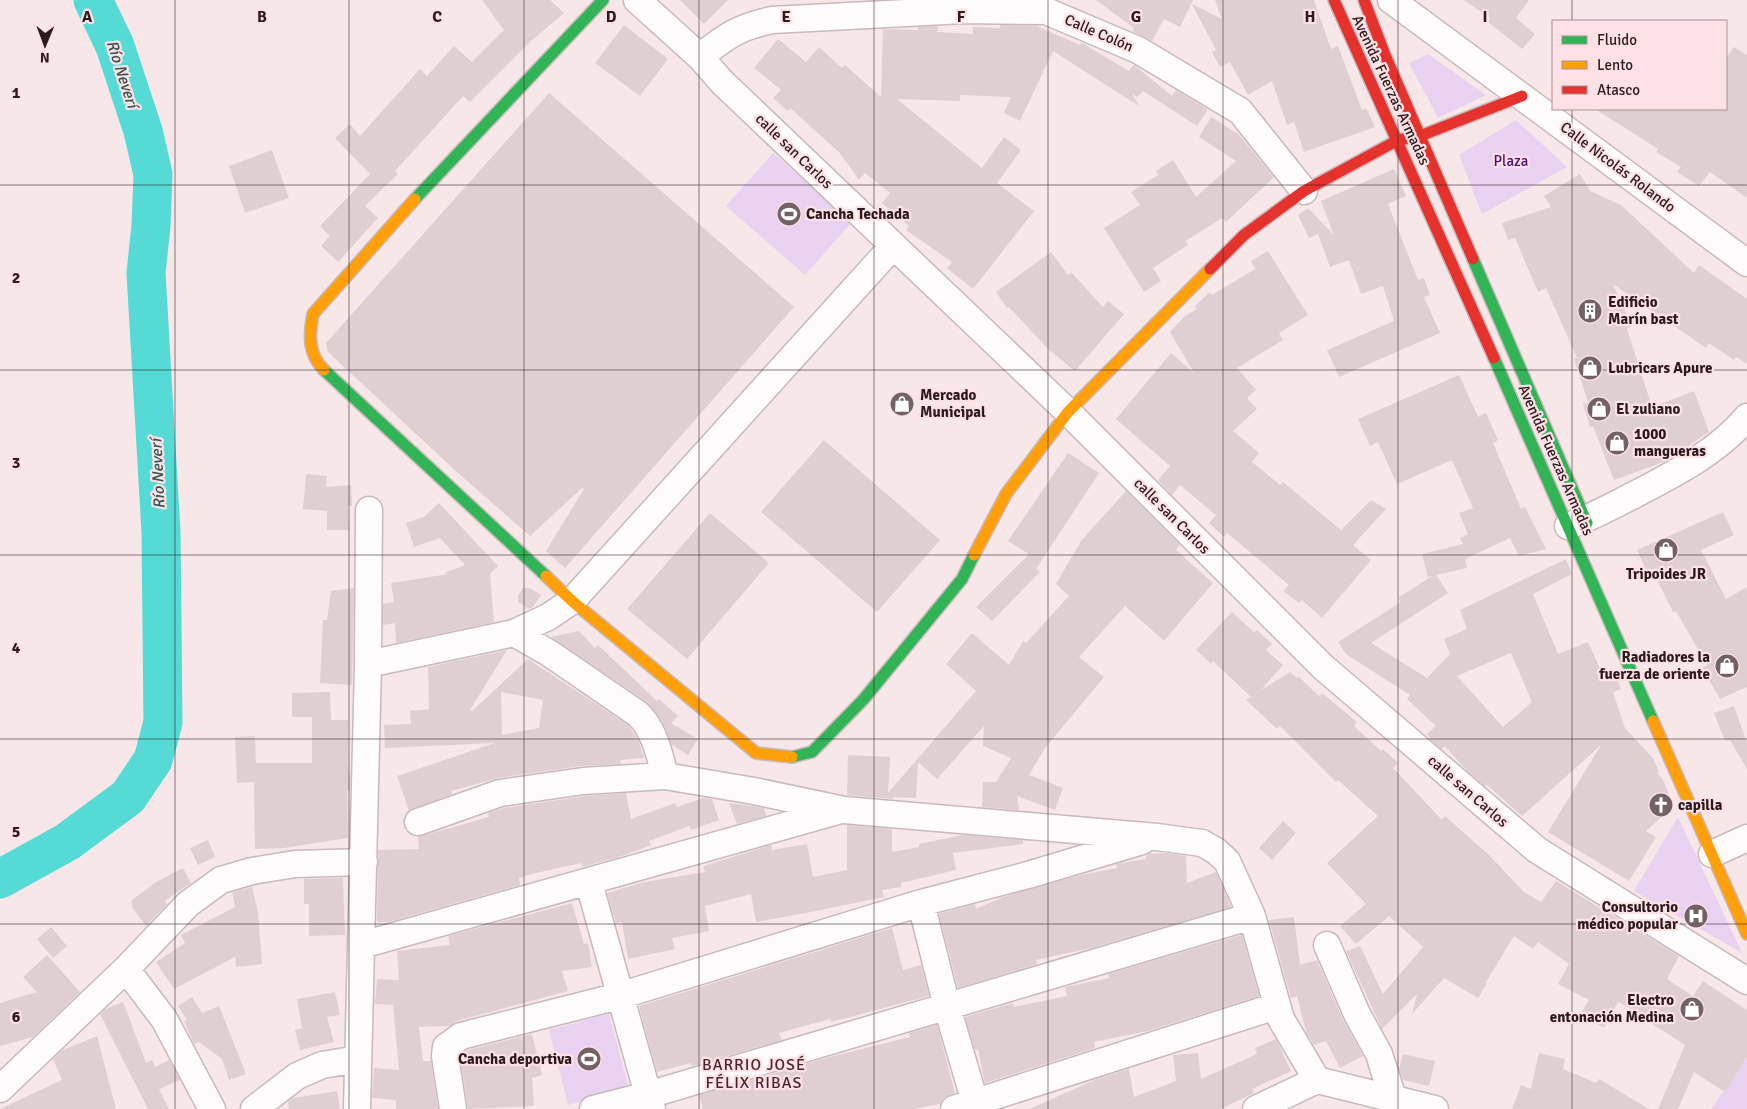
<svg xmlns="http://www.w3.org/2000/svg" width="1747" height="1109" font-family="Signika,sans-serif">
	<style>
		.green { fill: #e9d1f2 }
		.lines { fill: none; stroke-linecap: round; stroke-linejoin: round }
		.river { stroke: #55dad5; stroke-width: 39 }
		.building { fill: #dfcfd3; fill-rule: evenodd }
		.street-casing { stroke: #c8b9bb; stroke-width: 29 }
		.fast-casing { stroke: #c8b9bb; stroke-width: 14 }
		.slow-casing { stroke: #c8b9bb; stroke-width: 14 }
		.jam-casing { stroke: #c8b9bb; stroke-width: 14 }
		.street { stroke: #fefbfc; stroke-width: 26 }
		.fast { stroke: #30b455; stroke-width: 11 }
		.slow { stroke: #ff9f0a; stroke-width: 11 }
		.jam { stroke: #e5322d; stroke-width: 11 }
		.grid { fill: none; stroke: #2b1b1e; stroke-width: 1; stroke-opacity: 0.55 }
		.labels { text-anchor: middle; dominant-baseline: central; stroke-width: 4.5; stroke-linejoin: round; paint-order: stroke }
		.street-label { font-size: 15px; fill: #2b1b1e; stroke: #fde1e4 }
		.park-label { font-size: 15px; fill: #4e0a72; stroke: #fde1e4 }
		.poi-label { font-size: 15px; font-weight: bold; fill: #2b1b1e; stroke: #fde1e4; text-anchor: start }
		.water-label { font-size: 16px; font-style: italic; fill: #325451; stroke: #fde1e4 }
		.neighbourhood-label { font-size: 16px; letter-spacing: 1px; fill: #47252b; stroke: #fde1e4 }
		.grid-label { font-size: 16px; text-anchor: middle; font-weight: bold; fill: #2b1b1e; stroke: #fde1e4; stroke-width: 4.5; stroke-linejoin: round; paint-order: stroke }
	</style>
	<rect width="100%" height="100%" fill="#f7e7e9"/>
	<path class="green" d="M1428,54L1486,95L1438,118L1409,63Z
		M1516,120L1567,167L1482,214L1459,155Z
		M773,153L852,222L805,275L726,206Z
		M1678,817L1742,953L1634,891Z
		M609,1014L629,1089L568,1105L549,1030Z
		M1747,1058V1109H1711Z"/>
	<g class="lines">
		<path class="river" d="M0,879L67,842L128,797L153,760L163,722L161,532L146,273L151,226L153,174L143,131L115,46L93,0"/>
	</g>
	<path class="building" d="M482,0H550L564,13L530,42L470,102L463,96L426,137L395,171L398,174L365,206L378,218L338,262L321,246L330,236L320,226L370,174L335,138L350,124L360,136L420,69L427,76L454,46L472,62L504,30Z
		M680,0H728L704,24Z
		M1096,0H1193L1180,27L1164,19L1152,41L1132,31L1134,28Z
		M1215,0H1314L1331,49L1338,46L1362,110L1366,108L1375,127L1304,152L1294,122L1287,125L1272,81L1248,95L1230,62L1220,67L1212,52L1216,50L1192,4L1222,19Z
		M1464,0H1529L1516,18L1535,34L1522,49L1488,22L1490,18Z
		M624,25L668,59L640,96L595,63Z
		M1000,25L1037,26L1080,45L1082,43L1129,71L1134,65L1172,96L1176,90L1207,109V111L1197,126L1143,91L1137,97L1132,94L1139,106L1053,51L1020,121L1004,113L1011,97L960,95V101L897,99L982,168L1004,137L1021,150L997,183L1034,211L973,289L947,268L952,262L906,230L909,226L882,203L890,193L865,173L859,180L839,152L790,108L788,111L773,98L781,90L754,68L778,39L806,62L819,47L842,68L845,65L881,97L883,29L918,30V27L938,26L937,32L973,34V27L1000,28Z
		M1734,47L1747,55V198L1710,172L1699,186L1677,172L1681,167L1656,152L1658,149L1595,109H1726V59Z
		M549,93L794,307L565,568L546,551L584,489L582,488L530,536L458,473L328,352L326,343Z
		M1211,117L1238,134L1274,177L1226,222L1222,218L1186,241L1188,245L1153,268L1161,281L1144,292L1104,228L1140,205L1131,192L1158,175L1156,171L1173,160L1196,197L1236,161L1199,137Z
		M272,150L289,198L245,213L229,166Z
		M1394,169L1406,196L1388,204L1418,280L1424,278L1430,295L1424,297L1440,333L1339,377L1327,350L1394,321L1383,286L1361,294L1349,260L1330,267L1318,234L1309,238L1298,215L1308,208L1334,235L1321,201Z
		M1580,174L1590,191L1621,205L1694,273L1699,265L1747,299V364L1736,357L1734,360L1709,343L1706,348L1613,284L1632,326L1627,329L1652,407L1694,391L1709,432L1666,461L1614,480L1593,426L1590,427L1583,404L1588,402L1574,359L1577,358L1546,288L1538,292L1515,238L1508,240L1502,223L1551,207L1544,196Z
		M1268,251L1308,315L1279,333L1283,340L1237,368L1256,390L1247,398L1257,409L1233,431L1259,453L1252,462L1280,485L1283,482L1341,530L1371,500L1386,509L1353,545L1371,560L1322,618L1302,600L1299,603L1283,591L1289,585L1263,563L1227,533L1224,537L1209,523L1216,515L1180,485L1172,495L1158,480L1170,466L1116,419L1171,353L1194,373L1170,332L1185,316L1197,309L1195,306L1210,292L1212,295L1255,269L1251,261Z
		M1051,252L1068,275L1071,272L1103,307L1108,301L1124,314L1075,371L1048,349L1009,307L1007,308L996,292Z
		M1459,375L1478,417L1486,413L1498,440L1493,443L1521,509L1525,507L1546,549L1519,556L1510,538L1465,559L1467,568L1436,575L1448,593L1371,643L1427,678L1450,654L1444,639L1467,629L1460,610L1566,559L1572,574L1533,594L1558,654L1588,642L1603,675L1613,670L1621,689L1613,692L1625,728L1653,758L1659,772L1657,773L1662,778L1674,806L1646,831L1656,837L1629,881L1548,832L1601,745L1522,816L1487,785L1485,786L1468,772L1445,746L1442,749L1433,742L1427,734L1436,726L1407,699L1410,695L1346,654L1338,642L1401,602L1398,598L1432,576L1428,577L1422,554L1463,544L1460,538L1468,534L1459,513L1473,508L1452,460L1397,484L1378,442L1370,446L1358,419ZM1511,653L1532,702L1503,727L1457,676Z
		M824,440L940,540L877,612L761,512Z
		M1068,453L1099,473L1036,569L1040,572L992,621L976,607L1029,554L1008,541Z
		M306,474L327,476L326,487L351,485L352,506H348L349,530H327V511L303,509Z
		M1126,491L1180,545L1176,550L1213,583L1164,641L1125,606L1079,657L1104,677L1045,748L1029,775L1063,788L1055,810L1017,796L1019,810L982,807L983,782H996L1011,758L983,746L984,726L937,779L918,762L916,798L893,797V799L847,795L848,755L890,757L888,793L976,691L946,664L972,633L1009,665L1023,641L1026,643L1069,596L1056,584L1081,541Z
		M439,503L498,566L490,574L494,622L396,643L395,623L383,625V604L394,602L391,583L449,574L444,573L465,565L440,538L414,547L406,523L424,517Z
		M1723,512L1734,535L1701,550L1726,599L1747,587V687L1720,699L1702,668L1707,665L1676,611L1673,612L1653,572L1648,574L1637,550Z
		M710,513L769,563L687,659L627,609Z
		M354,588L352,685L320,683L323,620H327L331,591Z
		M523,588H530L541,595L533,607L529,609L518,602V596Z
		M1232,612L1254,632L1257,630L1272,644L1266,650L1283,665L1261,690L1290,672L1297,678L1298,676L1319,696L1322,693L1357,722L1354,726L1381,751L1383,749L1398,763L1393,768L1442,820L1445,816L1489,855L1524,892L1541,902L1556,881L1679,956L1667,979L1693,996L1703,981L1747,1010V1057L1725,1092L1694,1072L1678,1109H1658L1685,1045L1649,1022L1651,1019L1618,1002L1604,1028L1580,1015L1589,1000L1558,984L1569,964L1538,942L1533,949L1514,936L1486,982L1487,983L1478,998L1444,978L1412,1014L1417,994L1382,1029L1346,951L1360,946L1383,994L1423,947L1389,916L1356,944L1340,926L1366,904L1327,863L1378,816L1338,780L1336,782L1280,726L1277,729L1246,700L1251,697L1213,661L1211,664L1196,650Z
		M579,631L595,648L598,645L657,701L659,699L678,716L671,723L698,739L688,755L672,745L662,721L647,702L551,637Z
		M507,650L470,710L472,711L528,659L628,725L639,741L644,758L620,760L621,764L581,766L498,778L451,791L452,794L409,811L397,776L495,743L385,748L384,725L411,724L410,711L429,709L428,667ZM501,692L543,700L539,728L502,735Z
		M330,692L331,720H348V765L350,775V790L347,791L348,838L284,848L255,849L254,782L237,783L235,737L255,736L256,763H312V717H292V693Z
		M1734,706L1747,743V769L1730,740L1725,741L1714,713Z
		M626,793L631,819L675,803L677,807L703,798L712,799L719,820L691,830L689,826L649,841L651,845L619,857L582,867L581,863L536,873L519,878L520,885L388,922H377L378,850L419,849L418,837L489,817L488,813L504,808L585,796Z
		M729,803L764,808L766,816L737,824Z
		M1283,821L1296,833L1272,860L1259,848Z
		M847,825L892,829V852L919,847V844L963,835L1023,840V844L953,853L956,870L901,883V887L882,890L884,897L811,912L756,922L751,894L705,906L709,931L672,938L675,949L628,959L622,922L616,923L607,893L644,882L705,872L703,866L771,845L772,850L807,844L813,877L847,870Z
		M208,840L215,857L198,865L190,848Z
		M1165,853L1186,856L1187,883L1216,872L1231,907L1091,948L1036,960L1037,964L958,988L939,914L975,904L976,909L1003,897L1081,875L1117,868L1116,864L1146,859V856L1149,854Z
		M183,868L191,883L165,901L167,904L146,926L132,907V900L156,882Z
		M343,878L345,935L309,936V904H304V879Z
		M252,887L258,912L262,964L236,967L235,957L174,989L156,962L185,943L181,935L235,907L232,892Z
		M572,903L584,944L588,943L592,967L562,971L568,991L457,1021L450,1026L419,1027L423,1061H431L438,1109H396V1100L372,1098L374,1068L399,1070L393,1005L375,1004L377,979L399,980L397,951L450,945L448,936Z
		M1294,917L1300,965L1317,960L1343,1020L1363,1056L1340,1068L1326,1041L1314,1045L1306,1032L1297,996L1291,998L1269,920Z
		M51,927L67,946L53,958L37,939Z
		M892,928L903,970L921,965L929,996L831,1022L830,1019L779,1033L782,1040L692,1066L691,1063L657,1072L639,1006Z
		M1242,935L1259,996L1148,1031L1094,1042L1095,1048L985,1083L978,1049L975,1050L965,1017L1013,1003L1014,1007L1067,996L1065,987L1109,978L1108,974Z
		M47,955L80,992L33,1037L0,1046V1003L37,992L23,977Z
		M335,992L340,1015L327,1017L334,1042L300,1050L295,1030L302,1028L297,999Z
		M192,997L202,1013L219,1006L246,1074L229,1080L222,1059L199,1042L194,1044L184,1021L187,1020L178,1006Z
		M123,1002L146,1063L152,1060L155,1067L169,1060L180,1080L159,1089L169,1109H148L100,1014L106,1009Z
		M937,1025L955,1093L943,1099L940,1104L913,1109H703L699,1095L826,1058L910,1037L909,1033Z
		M532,1034L542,1075L532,1078L534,1106L468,1109L460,1055L468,1050Z
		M97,1036L116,1109H0L62,1080L53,1059L63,1050Z
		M1276,1039L1291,1071L1252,1089L1254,1093L1220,1109H1029L1097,1079L1129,1069L1134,1097L1176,1081L1173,1055L1198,1053L1201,1079L1257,1054L1255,1048Z
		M1539,1053L1565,1059L1563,1069L1596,1083L1599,1079L1649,1109H1512L1521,1085L1531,1089Z
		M1403,1054L1435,1061L1429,1086L1403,1080L1399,1069Z
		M337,1091L340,1109H289L288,1102L293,1098Z"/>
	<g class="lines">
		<defs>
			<path id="street" d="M637,0L700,57L722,82L1068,412L1323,667L1537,850L1747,981
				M1391,0L1747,263
				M700,57C726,36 739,27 772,20L964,10L1046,11L1138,50L1240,111L1304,191
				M1568,526C1591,518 1612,506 1634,495C1674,474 1718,452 1747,417
				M514,633L549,653L638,714C655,731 659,753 665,776
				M368,664L514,633L548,617L572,601L893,246
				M418,822L500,793L583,781L665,776L754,791L844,810L1157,837L1202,843L1216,851L1227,861L1252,916L1281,1019L1317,1080L1435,1109
				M1712,854L1747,838
				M589,883L652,1109
				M921,903L947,1007L977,1109
				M362,945L841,810
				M1327,945L1357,1014L1379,1054L1393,1098
				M126,969L164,1019L212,1109
				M0,1089L126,969L188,904L221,880L252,871L295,864L364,862
				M254,1109L297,1076L322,1065L358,1059
				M357,1109L368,664L369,510
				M453,1109L445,1056L446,1047L461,1036L619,996L921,903L1028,875L1142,841
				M593,1109L648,1095L1252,916
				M954,1109L1276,1006
				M1256,1109L1317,1080"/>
			<path id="fast" d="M415,199L603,0
				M1473,259L1587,523
				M1494,358L1653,721
				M324,370L546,576
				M792,757L812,752L863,700L962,579L974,555"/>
			<path id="slow" d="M324,370C308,354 309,335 313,314L415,199
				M974,555L1006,494L1068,412L1210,269
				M546,576L572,601L756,753L792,757
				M1653,721L1747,934"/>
			<path id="jam" d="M1334,0L1494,358
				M1364,0L1385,55L1473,259
				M1210,269L1244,235L1304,191L1398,140L1420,136L1522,96"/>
		</defs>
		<use href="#street" class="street-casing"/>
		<use href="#fast" class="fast-casing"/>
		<use href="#slow" class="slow-casing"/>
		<use href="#jam" class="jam-casing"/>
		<use href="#street" class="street"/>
		<use href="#fast" class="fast"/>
		<use href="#slow" class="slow"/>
		<use href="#jam" class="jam"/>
	</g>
	<path class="grid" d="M175,0V1109M349,0V1109M524,0V1109M699,0V1109M874,0V1109M1048,0V1109M1223,0V1109M1398,0V1109M1572,0V21M1572,109V1109M0,185H1747M0,370H1747M0,555H1747M0,739H1747M0,924H1747"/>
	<defs>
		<symbol id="stadium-disc" viewBox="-11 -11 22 22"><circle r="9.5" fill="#726265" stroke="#fde1e4"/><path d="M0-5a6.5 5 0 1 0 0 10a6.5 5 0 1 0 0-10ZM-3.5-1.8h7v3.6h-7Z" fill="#fff"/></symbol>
		<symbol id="building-disc" viewBox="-11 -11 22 22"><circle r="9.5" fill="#726265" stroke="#fde1e4"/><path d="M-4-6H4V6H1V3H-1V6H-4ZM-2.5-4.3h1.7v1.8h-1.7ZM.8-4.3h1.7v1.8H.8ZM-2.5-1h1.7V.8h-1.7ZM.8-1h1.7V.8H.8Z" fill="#fff"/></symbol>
		<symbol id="shop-disc" viewBox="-11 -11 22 22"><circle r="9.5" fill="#726265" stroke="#fde1e4"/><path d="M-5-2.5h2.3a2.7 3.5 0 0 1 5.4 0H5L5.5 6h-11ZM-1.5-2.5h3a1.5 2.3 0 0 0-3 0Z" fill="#fff"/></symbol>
		<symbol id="church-disc" viewBox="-11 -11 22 22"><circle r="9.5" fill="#726265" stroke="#fde1e4"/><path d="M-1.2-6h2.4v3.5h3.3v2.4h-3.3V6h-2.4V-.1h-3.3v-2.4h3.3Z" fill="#fff"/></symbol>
		<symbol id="hospital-disc" viewBox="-11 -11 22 22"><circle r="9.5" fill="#726265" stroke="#fde1e4"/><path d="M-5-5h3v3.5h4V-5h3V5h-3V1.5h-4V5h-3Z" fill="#fff"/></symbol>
	</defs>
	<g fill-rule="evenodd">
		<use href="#stadium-disc" x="775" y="200" width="28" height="28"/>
		<use href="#building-disc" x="1576" y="297" width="28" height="28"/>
		<use href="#shop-disc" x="1576" y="354" width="28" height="28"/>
		<use href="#shop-disc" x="888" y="390" width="28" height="28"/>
		<use href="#shop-disc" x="1585" y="395" width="28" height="28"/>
		<use href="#shop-disc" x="1603" y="429" width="28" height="28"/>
		<use href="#shop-disc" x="1652" y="536" width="28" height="28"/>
		<use href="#shop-disc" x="1713" y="652" width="28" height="28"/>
		<use href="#church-disc" x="1647" y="791" width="28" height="28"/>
		<use href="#hospital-disc" x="1682" y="902" width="28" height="28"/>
		<use href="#shop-disc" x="1678" y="995" width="28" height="28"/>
		<use href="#stadium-disc" x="575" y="1045" width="28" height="28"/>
	</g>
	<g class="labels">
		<g class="street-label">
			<text transform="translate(1099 33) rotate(23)">Calle Colón</text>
			<text transform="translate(1391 90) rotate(65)">Avenida Fuerzas Armadas</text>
			<text transform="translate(794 151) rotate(44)">calle san Carlos</text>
			<text transform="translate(1618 167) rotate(37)">Calle Nicolás Rolando</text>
			<text transform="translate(1556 460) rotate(66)">Avenida Fuerzas Armadas</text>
			<text transform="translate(1172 516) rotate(45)">calle san Carlos</text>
			<text transform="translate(1468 791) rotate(41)">calle san Carlos</text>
		</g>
		<g class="park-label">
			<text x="1511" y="161">Plaza</text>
		</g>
		<g class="poi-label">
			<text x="806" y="214">Cancha Techada</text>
			<text x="1608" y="302">Edificio<tspan x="1608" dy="17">Marín bast</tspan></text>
			<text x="1608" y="368">Lubricars Apure</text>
			<text x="920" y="395">Mercado<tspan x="920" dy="17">Municipal</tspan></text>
			<text x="1616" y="409">El zuliano</text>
			<text x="1634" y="434">1000<tspan x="1634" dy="17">mangueras</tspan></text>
			<text x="1666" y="574" text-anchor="middle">Tripoides JR</text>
			<text x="1710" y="657" text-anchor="end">Radiadores la<tspan x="1710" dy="17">fuerza de oriente</tspan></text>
			<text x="1678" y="805">capilla</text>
			<text x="1678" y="907" text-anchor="end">Consultorio<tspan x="1678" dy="17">médico popular</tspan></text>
			<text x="1674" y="1000" text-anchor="end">Electro<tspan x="1674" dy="17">entonación Medina</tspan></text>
			<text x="572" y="1059" text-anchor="end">Cancha deportiva</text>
		</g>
		<g class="water-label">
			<text transform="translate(122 74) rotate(72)">Río Neverí</text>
			<text transform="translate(158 474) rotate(-93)">Río Neverí</text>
		</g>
		<g class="neighbourhood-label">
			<text x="754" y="1065">BARRIO JOSÉ<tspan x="754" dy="18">FÉLIX RIBAS</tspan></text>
		</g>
	</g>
	<g class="grid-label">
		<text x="87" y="22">A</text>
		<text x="262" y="22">B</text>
		<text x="437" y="22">C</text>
		<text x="611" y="22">D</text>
		<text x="786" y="22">E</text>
		<text x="961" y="22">F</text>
		<text x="1136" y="22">G</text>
		<text x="1310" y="22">H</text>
		<text x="1485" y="22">I</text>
		<text x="16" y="98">1</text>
		<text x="16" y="283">2</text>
		<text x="16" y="468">3</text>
		<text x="16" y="653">4</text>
		<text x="16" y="837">5</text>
		<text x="16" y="1022">6</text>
	</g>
	<rect x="1552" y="20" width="175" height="90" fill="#fde1e4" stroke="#a99295"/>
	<rect x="1562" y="36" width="25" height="8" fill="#30b455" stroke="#a99295"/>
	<text x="1597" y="45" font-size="15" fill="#2b1b1e">Fluido</text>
	<rect x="1562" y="61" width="25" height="8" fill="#ff9f0a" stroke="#a99295"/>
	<text x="1597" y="70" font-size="15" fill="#2b1b1e">Lento</text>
	<rect x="1562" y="86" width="25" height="8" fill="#e5322d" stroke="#a99295"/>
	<text x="1597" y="95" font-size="15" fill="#2b1b1e">Atasco</text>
	<g transform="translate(45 45) rotate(181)" stroke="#fde1e4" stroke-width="4" paint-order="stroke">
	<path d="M0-4L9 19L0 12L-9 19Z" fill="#2b1b1e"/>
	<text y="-8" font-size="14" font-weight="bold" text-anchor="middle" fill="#2b1b1e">N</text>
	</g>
</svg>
